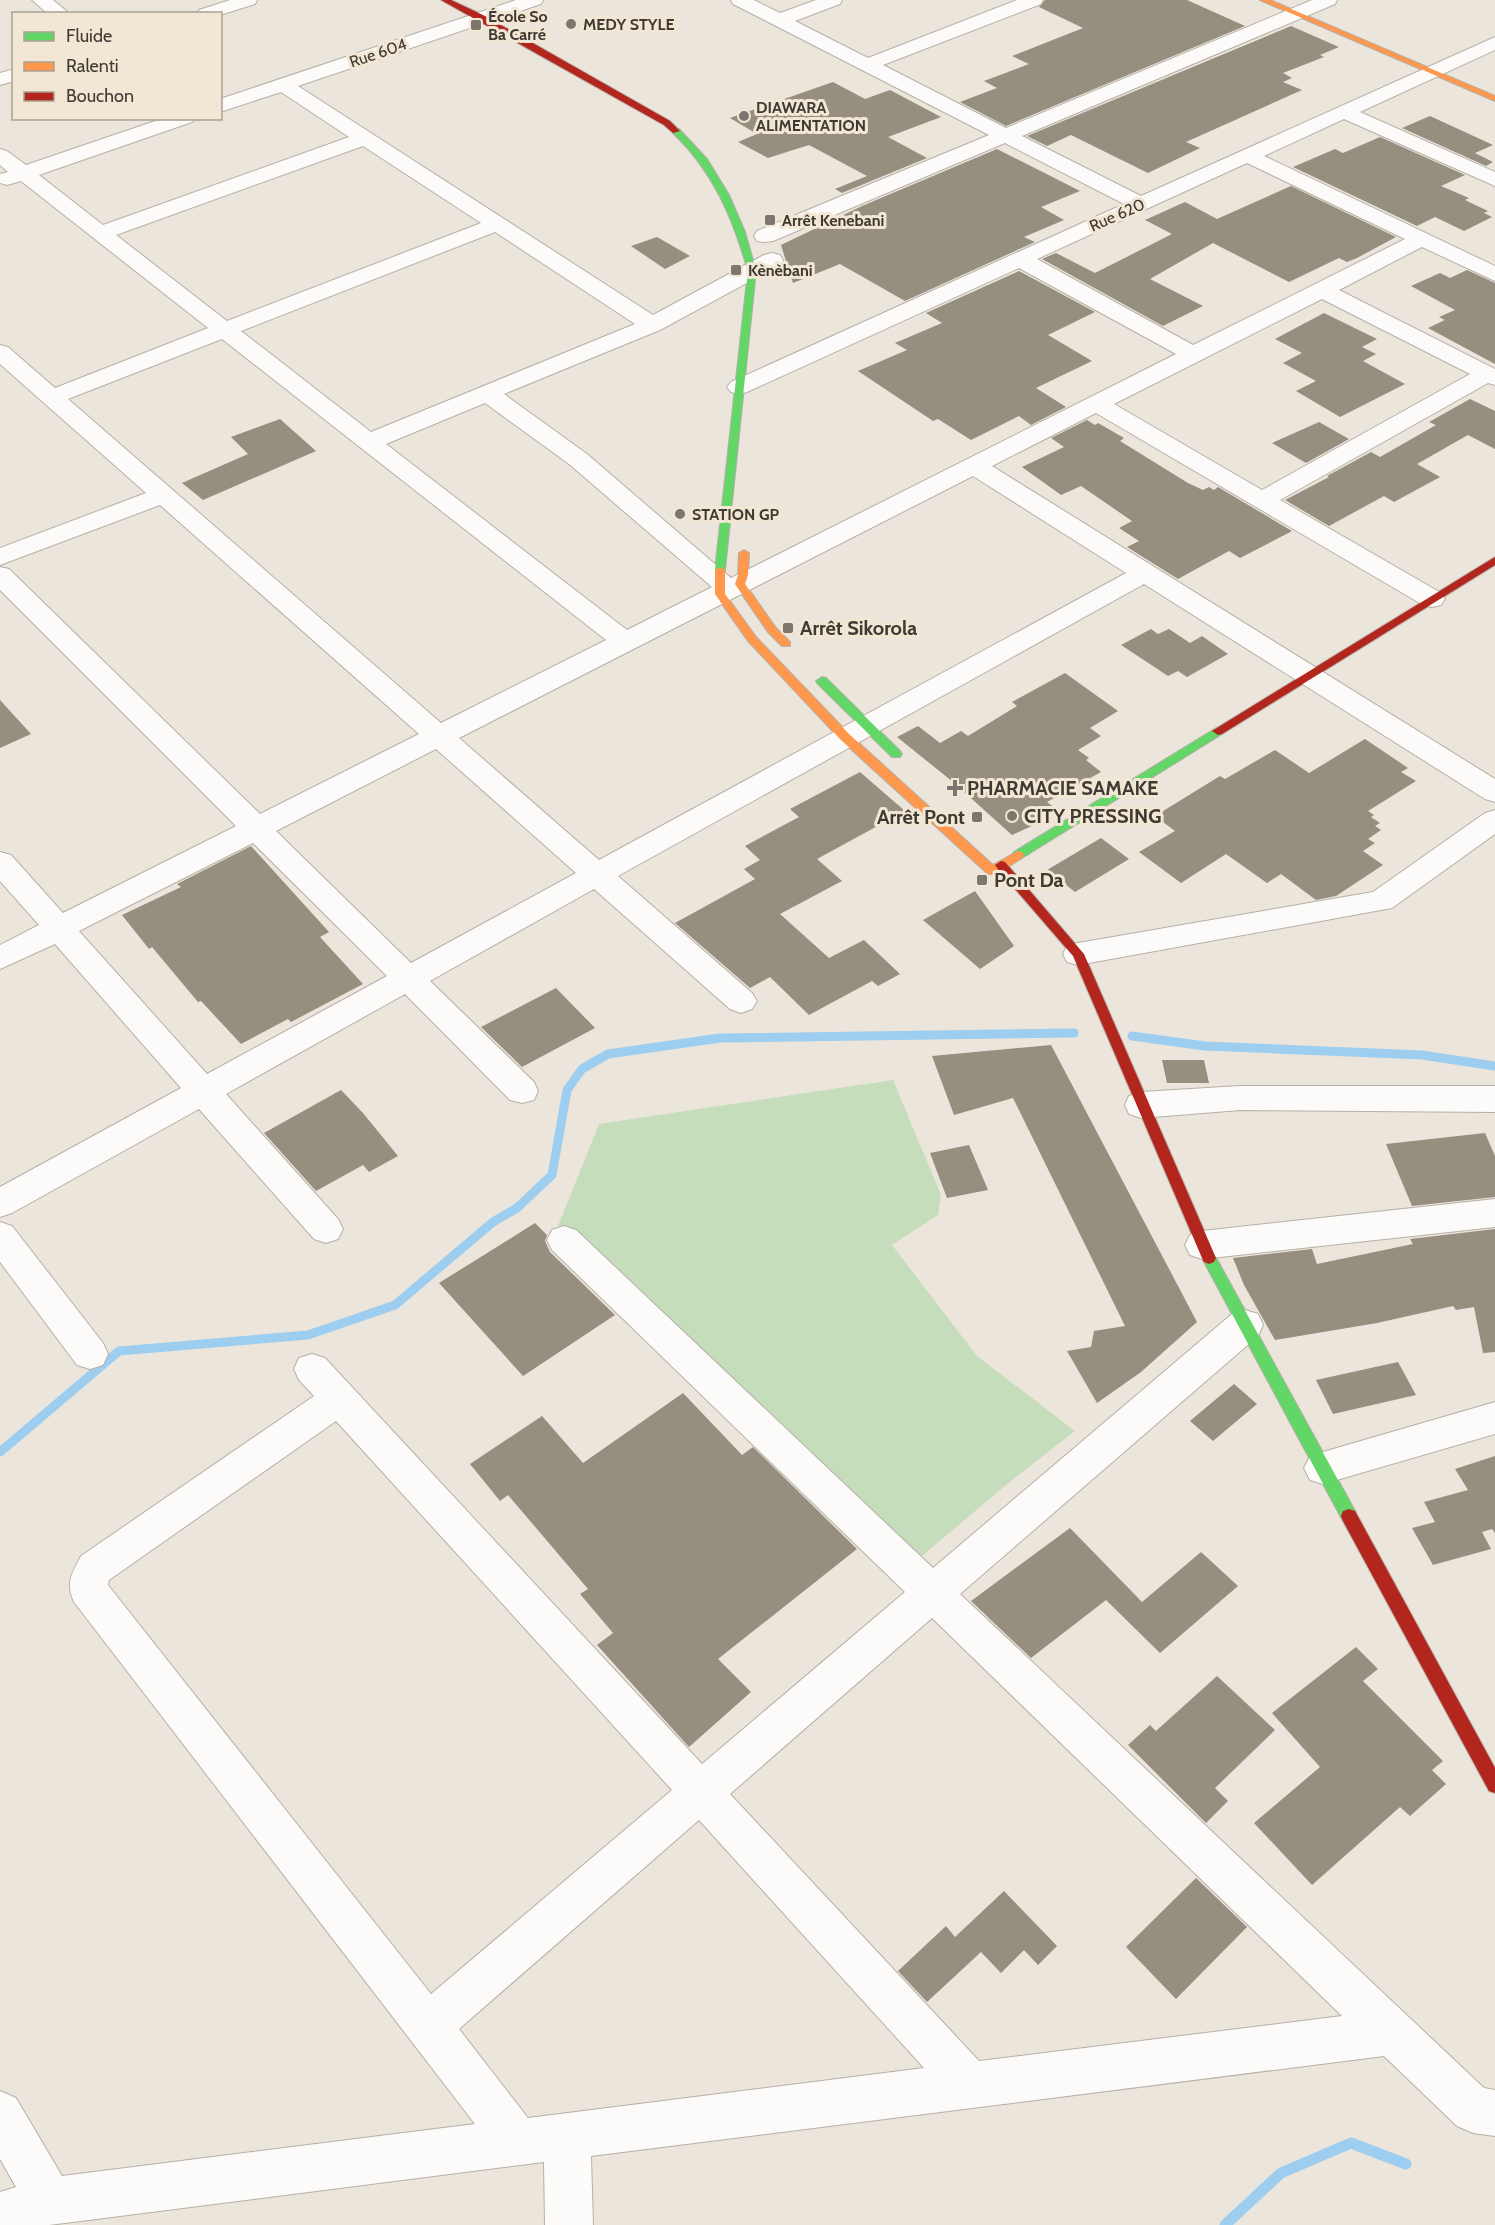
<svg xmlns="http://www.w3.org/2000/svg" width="1495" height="2225" font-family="Cabin,sans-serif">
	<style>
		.green { fill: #c6ddbc }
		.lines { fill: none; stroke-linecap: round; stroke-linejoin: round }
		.stream-far1 { stroke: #9dcef0; stroke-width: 9 }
		.stream { stroke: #9dcef0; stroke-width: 11 }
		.building { fill: #968e7e }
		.street-casing { stroke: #b5b0a8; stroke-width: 2 }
		.fast-casing { stroke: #b5b0a8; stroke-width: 2 }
		.slow-casing { stroke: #b5b0a8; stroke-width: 2 }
		.jam-casing { stroke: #b5b0a8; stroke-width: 2 }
		.street { fill: #fcfbfa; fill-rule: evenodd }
		.fast { fill: #63d668; fill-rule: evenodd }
		.slow { fill: #ff974d; fill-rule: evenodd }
		.jam { fill: #b3261e; fill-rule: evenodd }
		.poi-dot { fill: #7b766e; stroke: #f2e6d4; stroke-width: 2 }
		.labels { text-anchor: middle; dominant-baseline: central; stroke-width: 6; stroke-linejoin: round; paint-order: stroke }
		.far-poi-label { font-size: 16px; font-weight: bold; fill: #3f3a33; stroke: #f2e6d4; text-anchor: start }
		.far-street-label { font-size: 16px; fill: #3f3a33; stroke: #f2e6d4 }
		.poi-label { font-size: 20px; font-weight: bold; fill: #3f3a33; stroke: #f2e6d4; text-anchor: start }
	</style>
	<rect width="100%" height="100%" fill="#ebe5db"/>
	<path class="green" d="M893,1080L941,1195L938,1215L892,1245L977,1356L1075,1431L1012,1480L917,1560L558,1226L599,1124Z"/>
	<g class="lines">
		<path class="stream-far1" d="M1132,1036L1205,1046L1422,1055L1495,1066
			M0,1452L119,1351L308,1335L395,1305L493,1222L517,1208L552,1175L567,1090L582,1069L608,1054L720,1038L1074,1033"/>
		<path class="stream" d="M1225,2225L1281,2173L1351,2143L1406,2164"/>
	</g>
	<path class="building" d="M1045,0H1187L1245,26L1006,126L960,102L997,88L984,81L1029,64L1012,56L1083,28L1039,7Z
		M1291,26L1339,47L1320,55L1324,57L1283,73L1292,78L1283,82L1302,90L1186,142L1200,148L1148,173L1071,135L1047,146L1027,136Z
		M833,82L865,99L890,90L941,117L888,137L927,158L842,193L835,189L867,176L809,145L768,158L738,142L757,134L730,118Z
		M1430,116L1493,145L1475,153L1493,162L1486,166L1402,128Z
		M1380,137L1465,175L1441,186L1469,198L1465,200L1488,211L1484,213L1492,217L1464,231L1435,217L1417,226L1293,167L1335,149L1343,153Z
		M997,149L1080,191L1041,207L1064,220L1024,237L1035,242L905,301L840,264L793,283L781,245L862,206Z
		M1291,186L1396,237L1357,258L1347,262L1339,258L1289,282L1213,243L1150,279L1203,306L1163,326L1042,259L1056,253L1095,273L1172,234L1145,220L1185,202L1217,219Z
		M657,237L690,256L665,269L631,246Z
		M1467,270L1495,283V364L1428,328L1445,320L1439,317L1455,310L1411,286L1440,273L1450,278Z
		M1019,271L1095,312L1048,335L1092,361L1036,388L1066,407L1031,425L1019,416L971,440L938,419L933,421L858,371L907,350L895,343L942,323L926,313Z
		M1324,313L1377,339L1362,347L1376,354L1363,361L1405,384L1340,417L1296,391L1316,381L1283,363L1302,353L1275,339Z
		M1470,399L1495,411V449L1468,435L1417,464L1440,477L1394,502L1384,496L1329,526L1285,500L1329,477L1327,476L1371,452L1380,457L1436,425L1429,422Z
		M280,419L316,451L203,500L182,483L248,454L231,437Z
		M1087,420L1095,425L1098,423L1124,438L1120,441L1188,483L1203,490L1209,487L1214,490L1218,487L1292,531L1240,558L1229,551L1178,579L1127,547L1139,541L1119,528L1132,521L1081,486L1061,495L1022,467L1064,447L1051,438Z
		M1319,422L1349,439L1306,463L1272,443Z
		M1151,629L1158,634L1169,629L1190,643L1202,636L1228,654L1187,677L1178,671L1168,676L1121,645Z
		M1065,673L1118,711L1090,728L1101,736L1078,750L1089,758L1086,760L1101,772L1047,802L1055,808L1031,822L1034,825L1012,835L953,782L897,737L918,726L940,743L961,731L968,736L1017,706L1012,702Z
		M0,700L31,734L0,748Z
		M1365,739L1408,768L1401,772L1416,781L1368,811L1374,815L1371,817L1380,823L1375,826L1381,830L1368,839L1375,843L1363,851L1383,865L1336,896L1316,900L1281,874L1267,883L1226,854L1181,883L1139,852L1175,831L1155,816L1220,776L1225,779L1275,750L1309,773Z
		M860,772L905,811L817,859L842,881L780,914L829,958L864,940L900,974L878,986L872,981L809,1015L770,977L750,988L675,923L755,879L744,869L760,860L745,846L799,817L790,809Z
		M1101,838L1129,859L1075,892L1047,870Z
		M251,846L329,932L320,937L363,984L291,1022L288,1019L241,1044L201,1001L198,1002L152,947L149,949L122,915L181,887L177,884Z
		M975,891L1014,946L980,969L923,920Z
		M556,988L595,1028L522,1067L481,1027Z
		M1051,1045L1197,1322L1141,1372L1097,1403L1067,1351L1091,1347L1094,1331L1125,1326L1013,1098L954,1115L932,1056Z
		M1162,1060H1204L1209,1083H1167Z
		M341,1090L363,1113L398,1156L369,1172L363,1165L316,1191L264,1133Z
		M1485,1133L1495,1156V1197L1412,1206L1386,1144Z
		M969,1145L988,1190L947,1198L930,1153Z
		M535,1223L547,1235L545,1241L550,1252L615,1315L523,1376L439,1283Z
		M1495,1229V1352L1483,1353L1474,1307L1456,1310L1453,1306L1377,1323L1275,1340L1244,1285L1233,1258L1312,1249L1317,1264L1413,1244L1410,1239Z
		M1398,1362L1416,1395L1333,1414L1316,1380Z
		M1234,1384L1257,1404L1213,1441L1190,1421Z
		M683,1393L742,1455L753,1447L857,1549L718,1659L751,1692L689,1747L597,1645L613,1633L580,1594L588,1589L508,1495L500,1501L470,1464L542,1416L583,1463Z
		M1495,1456V1533L1492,1529L1482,1532L1491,1549L1433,1565L1412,1528L1435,1522L1424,1502L1468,1490L1455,1469Z
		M1070,1528L1142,1602L1201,1552L1238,1586L1160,1653L1106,1600L1031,1658L971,1601Z
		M1356,1647L1378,1669L1363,1681L1443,1761L1432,1770L1446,1784L1410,1816L1400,1807L1312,1885L1254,1823L1320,1767L1272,1713Z
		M1217,1676L1275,1730L1215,1788L1228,1801L1206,1823L1128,1745L1150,1725L1156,1731Z
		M1196,1878L1247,1927L1176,1999L1126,1947Z
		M1004,1891L1057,1946L1038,1965L1024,1950L1001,1973L981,1952L927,2002L898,1971L946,1926L955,1937Z"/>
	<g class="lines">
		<defs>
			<path id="street" d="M32,0H53L70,14H48Z
				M230,0H257L255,4L220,15L197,14L199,10Z
				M516,0H543L541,4L298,86L653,315L764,255L772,253L780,255L783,260L780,265L660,330L504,394L587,454L731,578L1176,354L1019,268L747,392L739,394L731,392L727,387L731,382L1124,204L1005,143L773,241L765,242L757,241L754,236L757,231L989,135L733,4L731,0H754L780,13L816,0H842L840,4L795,21L868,58L1017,0H1043L1041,4L883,65L1006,128L1312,0H1337L1335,4L1022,136L1141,196L1495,37V50L1360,112L1495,172V186L1344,119L1264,156L1495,266V281L1422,247L1339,290L1495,369V385L1488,383L1280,500L1441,593L1445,599L1441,605L1432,607L1423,605L1096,413L992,466L1495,779V802L1485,799L1144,584L618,876L752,993L757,1001L752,1009L741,1013L730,1009L594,889L430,981L534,1082L538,1091L534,1100L522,1103L510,1100L405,994L226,1094L338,1219L343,1229L338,1239L326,1243L314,1239L199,1109L12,1213L0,1217V1187L181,1088L55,944L0,969V945L39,925L0,881V852L11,855L63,913L236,826L0,590V567L9,569L260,814L419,734L160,505L0,565V548L146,493L0,364V345L8,347L55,388L208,328L21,181L7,185L0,183V174L8,172L0,165V149L7,151L26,165L164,118H195L192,122L39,175L103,225L349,137L281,92L220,112V99ZM363,146L481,223L227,321L116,235ZM1247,163L1405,239L1193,345L1037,259ZM495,232L635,324L371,432L241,331ZM1322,299L1470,374L1262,490L1114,404ZM222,339L606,640L441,723L68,399ZM485,403L569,464L712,587L627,630L386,444ZM973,476L1126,573L599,860L459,738ZM436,749L576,873L411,963L276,831ZM253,843L387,976L207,1074L79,931Z
				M14,69V81L0,85V73Z
				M1495,810V834L1392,908L1078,965L1067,962L1063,954L1067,946L1078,943L1373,892L1485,813Z
				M1240,1086H1495V1112L1240,1110L1141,1118L1129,1114L1125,1105L1129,1096L1141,1092Z
				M1495,1199V1227L1202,1259L1190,1255L1185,1245L1190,1235L1202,1231Z
				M0,1222L12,1226L103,1343L108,1354L103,1365L90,1369L77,1365L0,1262Z
				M564,1226L576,1230L933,1568L1232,1314L1245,1310L1258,1314L1263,1325L1258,1336L960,1594L1484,2088L1495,2090V2136L1473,2133L1457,2126L1384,2056L591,2156L593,2225H545L544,2162L49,2225H0V2192L16,2187L0,2159V2091L16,2098L62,2176L475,2124L74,1602C65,1582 72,1574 81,1556L314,1396L299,1380L294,1369L299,1358L312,1354L325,1358L702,1764L905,1592L552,1250L547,1240L552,1230ZM336,1421L672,1790L431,1994L108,1585L109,1580ZM932,1618L1342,2016L979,2061L730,1794ZM699,1820L924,2068L528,2118L459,2029Z
				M1495,1402V1434L1323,1484L1310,1480L1304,1468L1310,1456L1323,1452Z"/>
			<path id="fast" d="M673,129H679L707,159L729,195L745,232L756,271L725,570L720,573L715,570L748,271C733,218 713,171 673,133Z
				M822,677L826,678L900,751L902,754L900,757H892L818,684L816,681Z
				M1218,727L1222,728V734L1022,858H1014L1012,855L1014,852Z
				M1209,1252L1214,1254L1355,1511L1357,1516L1355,1521L1349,1523L1343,1521L1202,1258L1204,1254Z"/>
			<path id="slow" d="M1260,0H1270L1495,96V101Z
				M744,550L749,553L748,575L745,584L776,628L790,642V646H782L768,632L735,584L738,575L739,553Z
				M720,567L725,570V594L756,637L849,734L993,865L1018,851L1022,852L1024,855L1022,858L996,874H988L841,740L748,641L715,594V570Z"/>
			<path id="jam" d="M441,0H451L485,16L670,121L680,131L673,133L664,125Z
				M1495,557V565L1222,734L1218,735L1212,731Z
				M1001,861L1005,862L1084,954L1216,1258L1214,1262L1209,1264L1204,1262L1202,1258L1073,956L997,868L995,865Z
				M1349,1509L1355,1511L1495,1768V1793L1489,1791L1343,1521L1341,1516L1343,1511Z"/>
		</defs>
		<use href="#street" class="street-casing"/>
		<use href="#fast" class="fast-casing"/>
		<use href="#slow" class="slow-casing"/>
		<use href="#jam" class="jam-casing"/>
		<use href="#street" class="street"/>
		<use href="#fast" class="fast"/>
		<use href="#slow" class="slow"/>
		<use href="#jam" class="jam"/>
	</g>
	<g class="poi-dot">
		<circle cx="571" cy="24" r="6"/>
		<rect x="470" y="19" width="12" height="12" rx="3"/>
		<circle cx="744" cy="116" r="6"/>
		<rect x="764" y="214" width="12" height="12" rx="3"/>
		<rect x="730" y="264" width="12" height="12" rx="3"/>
		<circle cx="680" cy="514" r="6"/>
		<rect x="782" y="622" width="12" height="12" rx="3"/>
		<path d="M952 779h6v6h6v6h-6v6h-6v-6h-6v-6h6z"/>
		<circle cx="1012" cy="816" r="6"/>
		<rect x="971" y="811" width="12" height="12" rx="3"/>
		<rect x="976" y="874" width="12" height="12" rx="3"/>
	</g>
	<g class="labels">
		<g class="far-poi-label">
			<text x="488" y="16">École So<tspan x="488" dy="18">Ba Carré</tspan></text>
			<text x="583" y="24">MEDY STYLE</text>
			<text x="756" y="107">DIAWARA<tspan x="756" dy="18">ALIMENTATION</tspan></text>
			<text x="782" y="220">Arrêt Kenebani</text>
			<text x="748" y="270">Kènèbani</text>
			<text x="692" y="514">STATION GP</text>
		</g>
		<g class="far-street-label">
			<text transform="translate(378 53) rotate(-19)">Rue 604</text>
			<text transform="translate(1117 215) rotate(-24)">Rue 620</text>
		</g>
		<g class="poi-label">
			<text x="800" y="628">Arrêt Sikorola</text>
			<text x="967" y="788">PHARMACIE SAMAKE</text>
			<text x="1024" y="816">CITY PRESSING</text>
			<text x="965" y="817" text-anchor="end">Arrêt Pont</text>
			<text x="994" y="880">Pont Da</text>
		</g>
	</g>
	<rect x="12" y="12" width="210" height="108" fill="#f2e6d4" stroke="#aaa194" stroke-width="1.5"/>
	<rect x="24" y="32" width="30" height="9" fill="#63d668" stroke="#aaa194" stroke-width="1.5"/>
	<text x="66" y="42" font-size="18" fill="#3f3a33">Fluide</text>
	<rect x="24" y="62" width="30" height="9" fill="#ff974d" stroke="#aaa194" stroke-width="1.5"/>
	<text x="66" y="72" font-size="18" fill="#3f3a33">Ralenti</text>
	<rect x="24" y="92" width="30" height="9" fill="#b3261e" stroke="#aaa194" stroke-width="1.5"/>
	<text x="66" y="102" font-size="18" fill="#3f3a33">Bouchon</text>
</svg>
